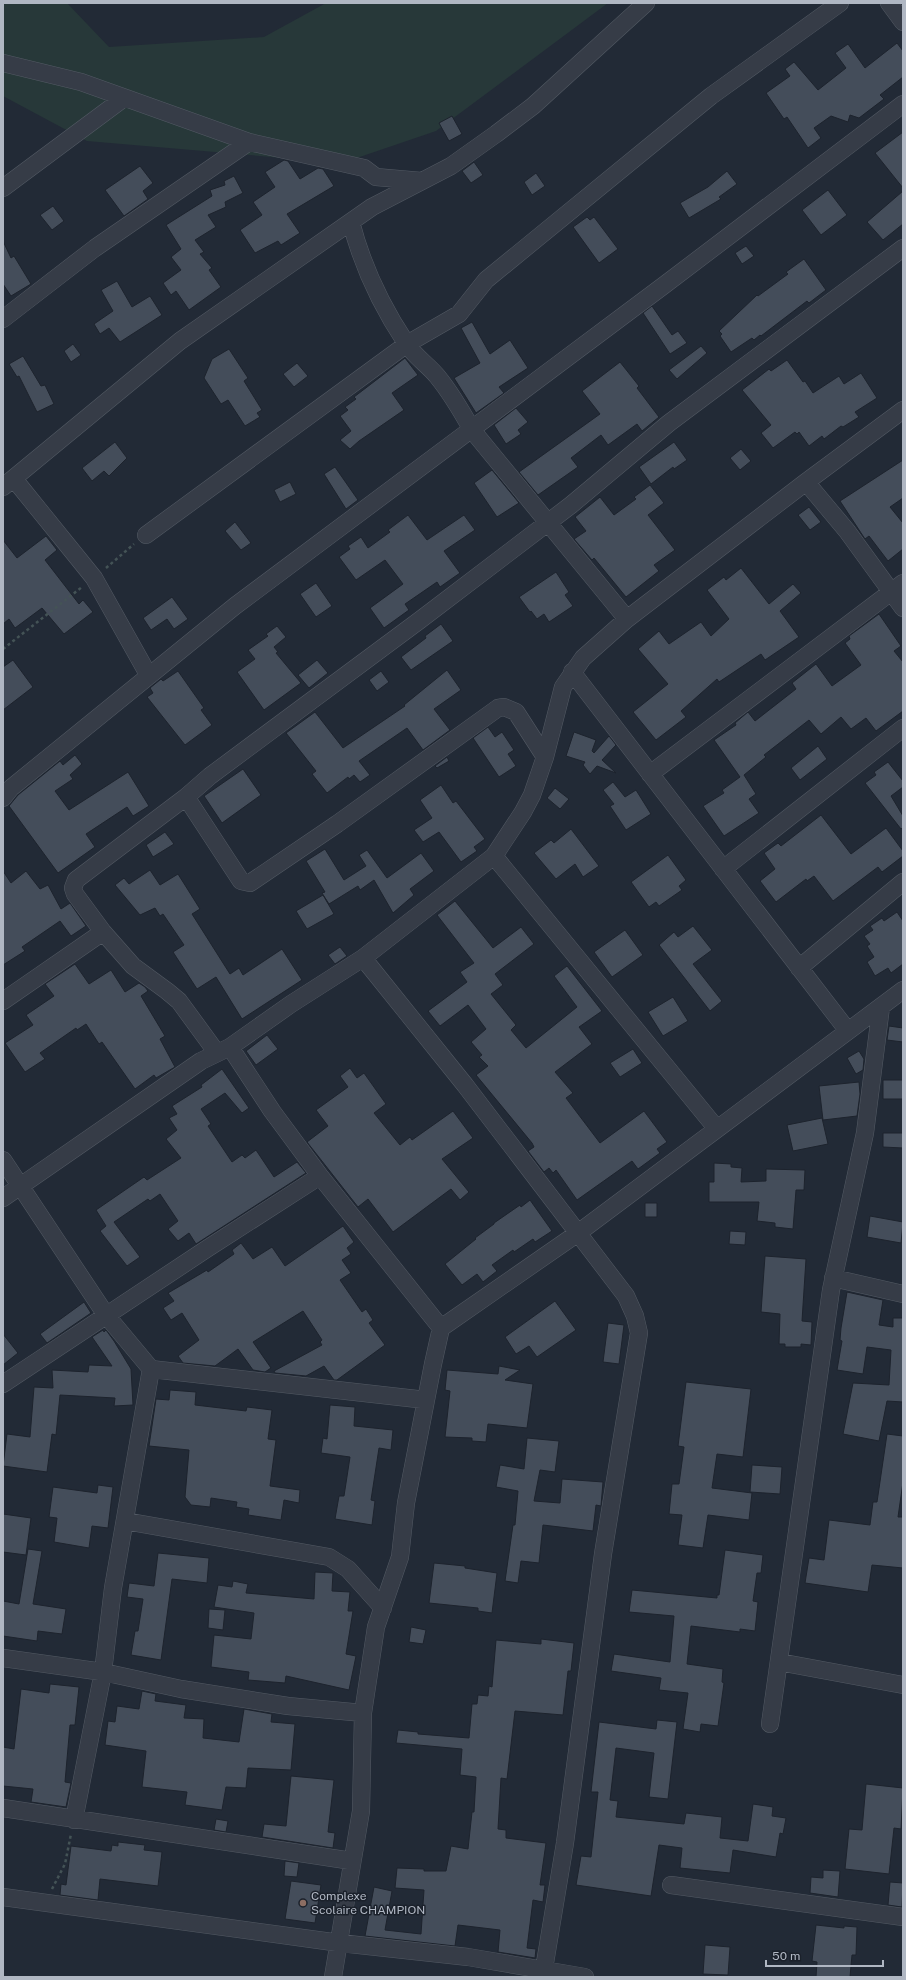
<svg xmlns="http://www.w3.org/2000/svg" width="906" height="1980" font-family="'Public Sans',sans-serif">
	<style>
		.green { fill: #273839 }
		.building { fill: #444d5a; stroke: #1d232d }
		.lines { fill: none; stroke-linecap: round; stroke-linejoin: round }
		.minor-casing { stroke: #535a64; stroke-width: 18 }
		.path { stroke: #445356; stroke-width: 2.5; stroke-dasharray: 3 3; stroke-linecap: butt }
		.minor { stroke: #363c47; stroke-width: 17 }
		.education-dot { fill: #8d6e63; stroke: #1b212b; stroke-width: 1.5 }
		.labels { text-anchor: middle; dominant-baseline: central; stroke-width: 3; stroke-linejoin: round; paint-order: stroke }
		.poi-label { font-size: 12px; fill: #b0b7c3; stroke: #1b212b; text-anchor: start }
	</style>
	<rect width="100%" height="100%" fill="#222a36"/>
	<path class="green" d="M3,3H67L109,47L264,37L326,3H608L436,131L342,163L87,141L3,96Z"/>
	<path class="building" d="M897,43L903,51V77L880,95L884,99L859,118L850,115L848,122L831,116L814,128L821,138L808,148L787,117L784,119L766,93L790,76L785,69L794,62L818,90L846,68L835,53L848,44L865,68Z
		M452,116L462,134L449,141L439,123Z
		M903,132V188L875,153Z
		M284,160L288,161L300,179L318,168L323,169L334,186L287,214L300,233L281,245L278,241L255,253L240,230L262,215L253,202L275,187L265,172Z
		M474,162L483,175L471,183L462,171Z
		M140,166L153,183L143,191L148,199L124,216L105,190Z
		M727,171L737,184L719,197L721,199L689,218L680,203L708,187Z
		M536,173L545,186L532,195L524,182Z
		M234,176L243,193L225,202L226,207L208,215L216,227L195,240L204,252L200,254L212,268L209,270L221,287L189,310L176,291L171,295L163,283L181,270L171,257L181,249L166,225L212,196L210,190L225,185L224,181Z
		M828,190L847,215L821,235L802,210Z
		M903,191V224L883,240L867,222Z
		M53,206L64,221L52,230L40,215Z
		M587,217L590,220L594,217L618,249L599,263L573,227Z
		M3,241L11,258L14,256L31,284L11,296L3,284Z
		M746,246L754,256L742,264L735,253Z
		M804,259L826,290L809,303L807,301L761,336L760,335L754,340L752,338L731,352L720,336L722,334L719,331L757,295L758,296L788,274L786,272Z
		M117,281L132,307L150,296L162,315L120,342L109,328L100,334L94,324L113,311L101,290Z
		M652,306L672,335L678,331L687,343L670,354L643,313Z
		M472,322L490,354L510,340L528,368L499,387L504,393L476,413L454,378L480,363L461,328Z
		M73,344L81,355L71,362L64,351Z
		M701,346L707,353L677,379L669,370Z
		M229,349L248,378L244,381L262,410L257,413L260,417L245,426L228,400L221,404L204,378L212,359Z
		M23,356L41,386L45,385L54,404L37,412L19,376L17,377L9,364Z
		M405,358L418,375L392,393L404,410L359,441L350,449L340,440L351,431L340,416L348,410L345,407L356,399L354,397Z
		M787,360L803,382L805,381L813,393L839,376L844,384L861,373L877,398L855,412L859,417L843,427L841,426L824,439L822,436L809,446L799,432L797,434L795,432L773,448L761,433L771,425L742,390L769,369L771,371Z
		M620,362L639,386L637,388L659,417L642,431L637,424L608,445L601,435L571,458L578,467L538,495L519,472L600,414L582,391Z
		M297,363L308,376L294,387L283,374Z
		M516,408L528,422L518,430L521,434L506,444L494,425Z
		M115,442L127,458L109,476L104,471L92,481L82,468Z
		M674,442L687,460L674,469L673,467L651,484L639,467Z
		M741,449L751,461L740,470L730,458Z
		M903,460V498L890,507L903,523V549L888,561L869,536L865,539L840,501Z
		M335,467L358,500L346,509L324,474Z
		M492,470L519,503L497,517L474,483Z
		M290,482L296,494L280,502L274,490Z
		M650,485L664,503L648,515L675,550L654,565L659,571L626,597L594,558L592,560L574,539L586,531L575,517L600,497L614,515L636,499L634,497Z
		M809,507L821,522L810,530L798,515Z
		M408,515L427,540L464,515L475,530L444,551L460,573L440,587L437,582L405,604L409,610L384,628L370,608L403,584L385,560L356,580L339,557L350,549L348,546L361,537L368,548L390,532L388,530Z
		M235,522L251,543L241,550L225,531Z
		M46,536L57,550L45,560L79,604L83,600L93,612L64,634L42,608L15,628L9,619L3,624V540L17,558Z
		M741,568L769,604L793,584L801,593L780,611L799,637L765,660L761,654L719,682L717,679L681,711L686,717L656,740L633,712L668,684L638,649L659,631L669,644L701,622L711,636L729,619L707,590L724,577L726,580Z
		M556,572L569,592L565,595L573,606L549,622L544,614L537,619L531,611L530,612L519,597Z
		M316,583L332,606L316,617L300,594Z
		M172,597L188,619L174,629L167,619L151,630L143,618Z
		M879,614L901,646L894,651L903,662V711L876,731L866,718L851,729L841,717L821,734L809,720L764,755L766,757L744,775L756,794L749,799L759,813L724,836L703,806L724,793L722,790L740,777L714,740L736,725L735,723L748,712L755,721L796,689L792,683L816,664L832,686L861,665L845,643L850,639L849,636Z
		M441,624L453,641L411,670L401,657L426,638L425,636Z
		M277,626L286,637L274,647L278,652L276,653L301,683L264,710L237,672L255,659L248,650L268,636L266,634Z
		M13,660L33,687L3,710V667Z
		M317,660L328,673L309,688L298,675Z
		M447,670L461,690L434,709L450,730L423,750L407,728L359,761L370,775L360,782L354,775L349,779L348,777L327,793L312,774L316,771L286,733L315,712L343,748L405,706L404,705Z
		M178,671L204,708L201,710L212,725L185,745L147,697L153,693L150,688L161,679L163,681Z
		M381,671L389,682L377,691L369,680Z
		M488,727L495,737L502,732L514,750L508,754L516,766L499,777L473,738Z
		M574,732L596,740L592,751L594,753L609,736L616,745L602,760L616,773L597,766L590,774L583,765L585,762L566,756Z
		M818,746L827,759L800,780L791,768Z
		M75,755L82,764L70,775L73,779L55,791L69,810L128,772L149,806L133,816L127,807L86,834L95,847L58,873L9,806L18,795L60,761L63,765Z
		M447,757L449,761L437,768L435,766Z
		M888,762L903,781V787L891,796L903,816V827L901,829L865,783L876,775L874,772Z
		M243,769L261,795L222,823L204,796Z
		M613,782L625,797L636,790L651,814L626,830L610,806L614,804L603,790Z
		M441,785L453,803L456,801L485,839L474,847L477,851L461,862L439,832L423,842L414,830L432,818L420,800Z
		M555,788L569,799L560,809L547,798Z
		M821,815L851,854L886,828L903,851V856L882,872L878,867L833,901L814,876L807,881L806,879L776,902L760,881L775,869L764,853L778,843L781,846Z
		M571,829L599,866L583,877L575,864L556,879L534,853L551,840L554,843Z
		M165,832L174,844L153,857L146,845Z
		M325,849L344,880L366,866L359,855L367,850L387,878L421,853L434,871L410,889L414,895L393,913L374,880L360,890L358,886L329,904L322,893L325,892L306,861Z
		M668,855L686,880L679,886L682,890L659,906L656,902L649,907L631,882Z
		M150,870L160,885L178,874L200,909L192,914L230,974L239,968L243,975L282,949L302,980L242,1019L216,977L197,989L173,952L184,945L163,914L160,916L155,908L140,915L115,885L124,878L129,884Z
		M3,871L11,883L26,871L40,889L48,885L61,909L70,903L86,926L71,936L60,921L22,947L25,951L3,965Z
		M323,895L334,914L307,929L296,911Z
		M455,901L493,948L521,927L534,944L495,974L503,985L491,994L516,1025L511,1030L526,1048L577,1007L554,976L567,966L602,1011L579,1027L592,1044L555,1072L573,1093L566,1098L600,1143L644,1111L667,1142L657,1149L660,1153L638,1169L632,1161L577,1200L556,1170L553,1173L549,1168L544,1172L528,1151L534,1147L532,1143L476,1075L488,1066L479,1057L482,1055L471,1042L486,1029L468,1005L440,1026L428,1011L467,982L460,972L474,963L437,915Z
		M897,912L903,921V964L891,973L888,968L875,976L867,962L874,957L867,946L870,944L864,936L873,930L870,926L882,918L884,921Z
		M693,926L712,950L693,964L722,1001L710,1011L659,945L674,932L678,937Z
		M625,930L643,955L612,977L594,952Z
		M340,947L347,956L335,964L328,955Z
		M75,964L89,984L111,970L125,992L139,983L145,987L148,991L141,996L165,1036L160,1039L175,1067L156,1078L154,1075L135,1089L102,1042L99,1044L86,1024L77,1030L76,1028L40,1053L45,1059L25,1072L5,1043L33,1025L26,1015L54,996L45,984Z
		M673,997L688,1021L663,1036L648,1012Z
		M889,1026L903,1028V1042L887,1040Z
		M267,1035L278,1049L256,1065L246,1051Z
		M633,1049L642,1063L620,1077L610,1063Z
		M859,1051L864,1059L863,1070L856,1074L847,1058Z
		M350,1068L357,1078L364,1073L386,1104L374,1113L400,1145L410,1137L412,1140L453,1111L473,1138L442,1159L469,1192L460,1200L451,1189L393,1232L368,1199L358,1207L307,1142L328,1126L316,1110L348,1087L340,1076Z
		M222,1069L249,1108L242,1113L225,1093L201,1109L211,1124L208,1126L232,1162L242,1155L245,1158L256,1150L274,1177L297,1162L306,1173L196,1244L189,1233L178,1241L168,1229L178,1221L160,1194L150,1201L148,1199L114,1222L140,1257L127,1266L100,1231L106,1226L96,1210L144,1177L147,1180L181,1158L166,1139L177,1130L169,1118L177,1114L172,1106L202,1087L201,1085Z
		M883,1080H903V1099H883Z
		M859,1082L860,1094L857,1116L823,1120L819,1086Z
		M822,1118L828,1144L793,1151L787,1125Z
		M883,1133H903V1148L883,1147Z
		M714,1163L731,1164V1167L742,1168L741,1182L766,1181V1169L805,1170L804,1190H796L793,1229L775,1227V1223L757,1221L759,1202H709V1182H714Z
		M530,1200L552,1231L535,1242L533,1239L514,1252L513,1250L492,1265L497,1271L483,1282L477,1274L462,1285L445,1264L476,1239L475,1238L494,1224V1223L520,1205L521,1207Z
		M645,1203H657V1217H645Z
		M870,1216L903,1222L901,1243L867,1237Z
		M343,1226L354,1242L347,1248L351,1254L342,1260L351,1273L340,1280L362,1312L366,1309L373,1320L369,1323L385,1345L337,1380H334L324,1366L306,1376L275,1373L274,1371L322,1345L320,1342L322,1340L303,1311L253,1342L271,1368L265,1372L253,1370L238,1349L215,1366L183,1363L178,1356L199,1340L182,1313L171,1320L163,1308L174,1301L168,1293L207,1270L208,1272L234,1254L232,1250L241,1243L253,1259L272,1247L285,1266Z
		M730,1231L746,1232L745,1245L729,1244Z
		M765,1256L806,1259L802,1321L812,1322L811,1345L801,1344V1347H785V1344H779L780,1314L761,1312Z
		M847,1292L883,1300L879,1325L893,1327V1318H903V1402L887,1401L879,1441L843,1434L853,1383L889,1385L891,1350L867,1347L863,1374L837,1370L842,1341L840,1340L841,1328Z
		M555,1301L576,1330L537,1357L529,1346L516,1354L505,1337Z
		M84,1302L91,1313L47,1343L40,1334Z
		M608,1323L624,1325L619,1364L603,1362Z
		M103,1330L104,1332L106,1330L114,1341L131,1369L133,1405L114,1406L115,1398L60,1395L56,1435L52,1434L47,1472L3,1466L7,1434L30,1437L34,1387L53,1388L52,1370L88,1372L89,1365L112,1366L92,1337Z
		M3,1334L18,1353L3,1365Z
		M499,1366L520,1370L505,1380L533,1384L527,1428L488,1424L486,1442L472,1441V1438L445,1437L450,1391L445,1390L447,1370L498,1374Z
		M686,1382L751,1389L743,1457L717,1454L712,1488L752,1493L749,1520L708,1515L703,1548L678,1545L682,1515L669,1514L672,1484H679L684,1447L678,1446Z
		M170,1390L196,1392L195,1405L246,1411L247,1407L272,1410L268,1439L276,1440L270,1486L300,1490L299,1503L284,1500L281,1520L248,1515L249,1509L236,1507L237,1502L211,1498L210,1507L191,1505L185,1497L189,1450L149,1446L156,1399L169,1400Z
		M330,1405L355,1407L354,1426L393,1430L391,1450L379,1448L371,1500L375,1501L372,1525L335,1519L339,1496H344L350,1457L321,1453L323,1438L327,1439Z
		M887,1434L903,1436V1482L898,1517H903V1568L872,1565L868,1592L805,1583L809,1558L824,1560L829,1520L870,1525L873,1502H877Z
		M527,1438L559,1441L555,1472L540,1470L534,1501L560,1503L562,1479L603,1482L601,1506L596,1505L593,1531L543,1525L539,1563L521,1561L518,1583L505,1581L513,1525H515L518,1491L496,1487L500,1465L524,1469Z
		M752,1465L782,1467L780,1494L750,1492Z
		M98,1485L113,1487L108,1528L92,1526L89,1548L54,1542L57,1518L49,1517L53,1487L97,1493Z
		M3,1514L31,1518L26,1555L3,1552Z
		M28,1549L42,1551L33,1604L66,1609L62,1634L38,1631L37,1641L3,1636V1601L19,1604Z
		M725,1550L763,1555L761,1573H757L753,1601L758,1602L755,1631L740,1629V1632L691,1626L687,1664L723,1669L722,1682L724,1683L718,1726L701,1724L700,1732L683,1729L688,1693L659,1690L661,1678L611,1671L614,1654L670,1662L674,1616L629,1612L632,1590L717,1598V1595H719Z
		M158,1553L209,1558L207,1583L172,1579L161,1660L131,1655L135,1631H138L143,1599L127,1597L129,1583L154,1586Z
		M434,1563L465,1566V1568L497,1573L492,1613L478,1611V1608L429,1603Z
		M315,1572L333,1573L332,1591L350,1592L348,1611H353L346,1654L356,1656L349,1690L286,1676L285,1683L248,1680L249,1672L211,1667L214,1635L251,1639L254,1613L214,1607L218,1585L232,1587L233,1581L248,1584L246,1593L314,1599Z
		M209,1609L225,1610L223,1630L208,1628Z
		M411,1627L426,1630L423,1644L409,1642Z
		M541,1639L574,1643L571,1671H568L563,1715L515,1711L507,1779L501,1778L498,1829L506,1830V1838L546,1843L540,1885H545L543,1902L533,1900L527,1948L536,1949L535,1958L498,1952L500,1930L458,1925L455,1946L365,1936L374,1887L392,1891L385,1930L421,1934L424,1890L395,1888L397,1868L424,1869V1871H446L451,1846L468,1849L472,1812H474L476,1777L460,1775L462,1749L396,1743L398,1730L418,1732V1734L469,1738L472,1704H477L478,1695L488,1696L489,1686L492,1687L496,1640L541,1644Z
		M50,1684L79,1687L75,1725H70L65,1782L71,1783L66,1807L31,1802L33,1789L3,1786V1747L14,1749L21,1689L49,1693Z
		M142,1691L156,1694L155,1701L186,1705L184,1718L204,1719L203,1738L239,1742L244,1709L272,1714L271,1722L295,1724L291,1770L248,1768L246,1788L226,1787L222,1810L185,1805L187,1792L142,1787L146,1751L105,1745L108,1721L115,1722L117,1706L139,1709Z
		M657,1720L677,1722L668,1799L649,1797L654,1753L616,1748L610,1800L618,1801L616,1817L684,1824L686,1813L722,1817L720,1838L748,1841L753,1804L773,1807L772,1816L786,1818L783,1834L780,1833L776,1857L733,1850L730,1873L680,1868L682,1848L659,1845L651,1896L576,1885L581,1856L591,1857L598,1792H591L599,1722L656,1729Z
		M291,1776L334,1780L328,1832L335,1833L333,1848L262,1837L264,1824L286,1826Z
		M866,1784L903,1788L901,1829L894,1828L889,1874L845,1869L849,1829L862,1830Z
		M216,1819L228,1821L226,1832L214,1830Z
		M118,1842L145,1845L144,1850L162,1852L158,1886L100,1879L98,1900L60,1895L61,1884L66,1885L71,1846L111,1851L112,1845L118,1846Z
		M285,1861L299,1863L297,1877L284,1876Z
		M823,1870L840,1871L838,1897L810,1893L811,1877L823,1878Z
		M291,1881L321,1885L315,1923L285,1919Z
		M890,1882L903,1883L902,1907L888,1905Z
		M816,1925L844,1928V1926L857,1927L856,1955H852L850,1977H816L817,1962L812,1961Z
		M705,1945L730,1947L728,1975L703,1974Z"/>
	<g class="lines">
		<defs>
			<path id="minor" d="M889,3L903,22
				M3,63L81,82L249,142L364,168L376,177L422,181
				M3,188L124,98
				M351,222C362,265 382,307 406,343C414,356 428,365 437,376C451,393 462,412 472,430L627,619
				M3,319L95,248L249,142
				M14,479L94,578L149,676
				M806,482L847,531L903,608
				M3,487L180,341L372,207L451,166L496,134L533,106L646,3
				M146,535L407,344L459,314L486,280L711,96L840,3
				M572,672L848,1031
				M650,774L903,583
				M186,797L241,881L250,883L337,824L498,708L504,707L516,712L545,757
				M3,798L11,788L235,606L663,286L903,104
				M494,856L717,1129
				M723,869L903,728
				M363,958L465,1085L626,1296L635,1316L639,1333L603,1554L565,1843L544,1969
				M799,968L903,882
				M3,1001L103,932
				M230,1047L272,1111L320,1176L441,1328
				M217,1053L179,1001L167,991L133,966L103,932L75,894L73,888L76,880L186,797L210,776L420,620L571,505L669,423L903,248
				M3,1160L106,1315L151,1369L426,1400
				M3,1198L201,1061L230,1047L291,1004L363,958L494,856L523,812L532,795L545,757L563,687L583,658L627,619L806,482L903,410
				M833,1278L903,1294
				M3,1384L208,1248L320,1176
				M125,1521L329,1557L348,1569L383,1608
				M3,1658L103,1672L181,1689L288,1706L363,1713
				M779,1662L903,1685
				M770,1724L831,1290L865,1133L881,1007
				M3,1808L352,1861
				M74,1820L103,1672L113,1588L151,1369
				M671,1885L903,1917
				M3,1897L340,1943L468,1957L585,1977
				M333,1977L361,1811L363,1713L376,1627L400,1557L406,1503L433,1364L441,1328L578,1233L903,990"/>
		</defs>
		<use href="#minor" class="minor-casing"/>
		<path class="path" d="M106,568L134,544
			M3,649L82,587
			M52,1889L65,1864L71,1834"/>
		<use href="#minor" class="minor"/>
	</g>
	<circle class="education-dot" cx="303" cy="1903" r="4"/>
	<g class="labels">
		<g class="poi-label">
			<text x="311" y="1896">Complexe<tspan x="311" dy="14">Scolaire CHAMPION</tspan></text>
		</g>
	</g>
	<rect width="906" height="1980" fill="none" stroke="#b0b7c3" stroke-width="8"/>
	<path d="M766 1960v6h117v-6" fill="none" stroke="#b0b7c3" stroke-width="2"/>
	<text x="772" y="1960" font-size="12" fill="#b0b7c3" stroke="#1b212b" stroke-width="3" paint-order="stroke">50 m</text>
</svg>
